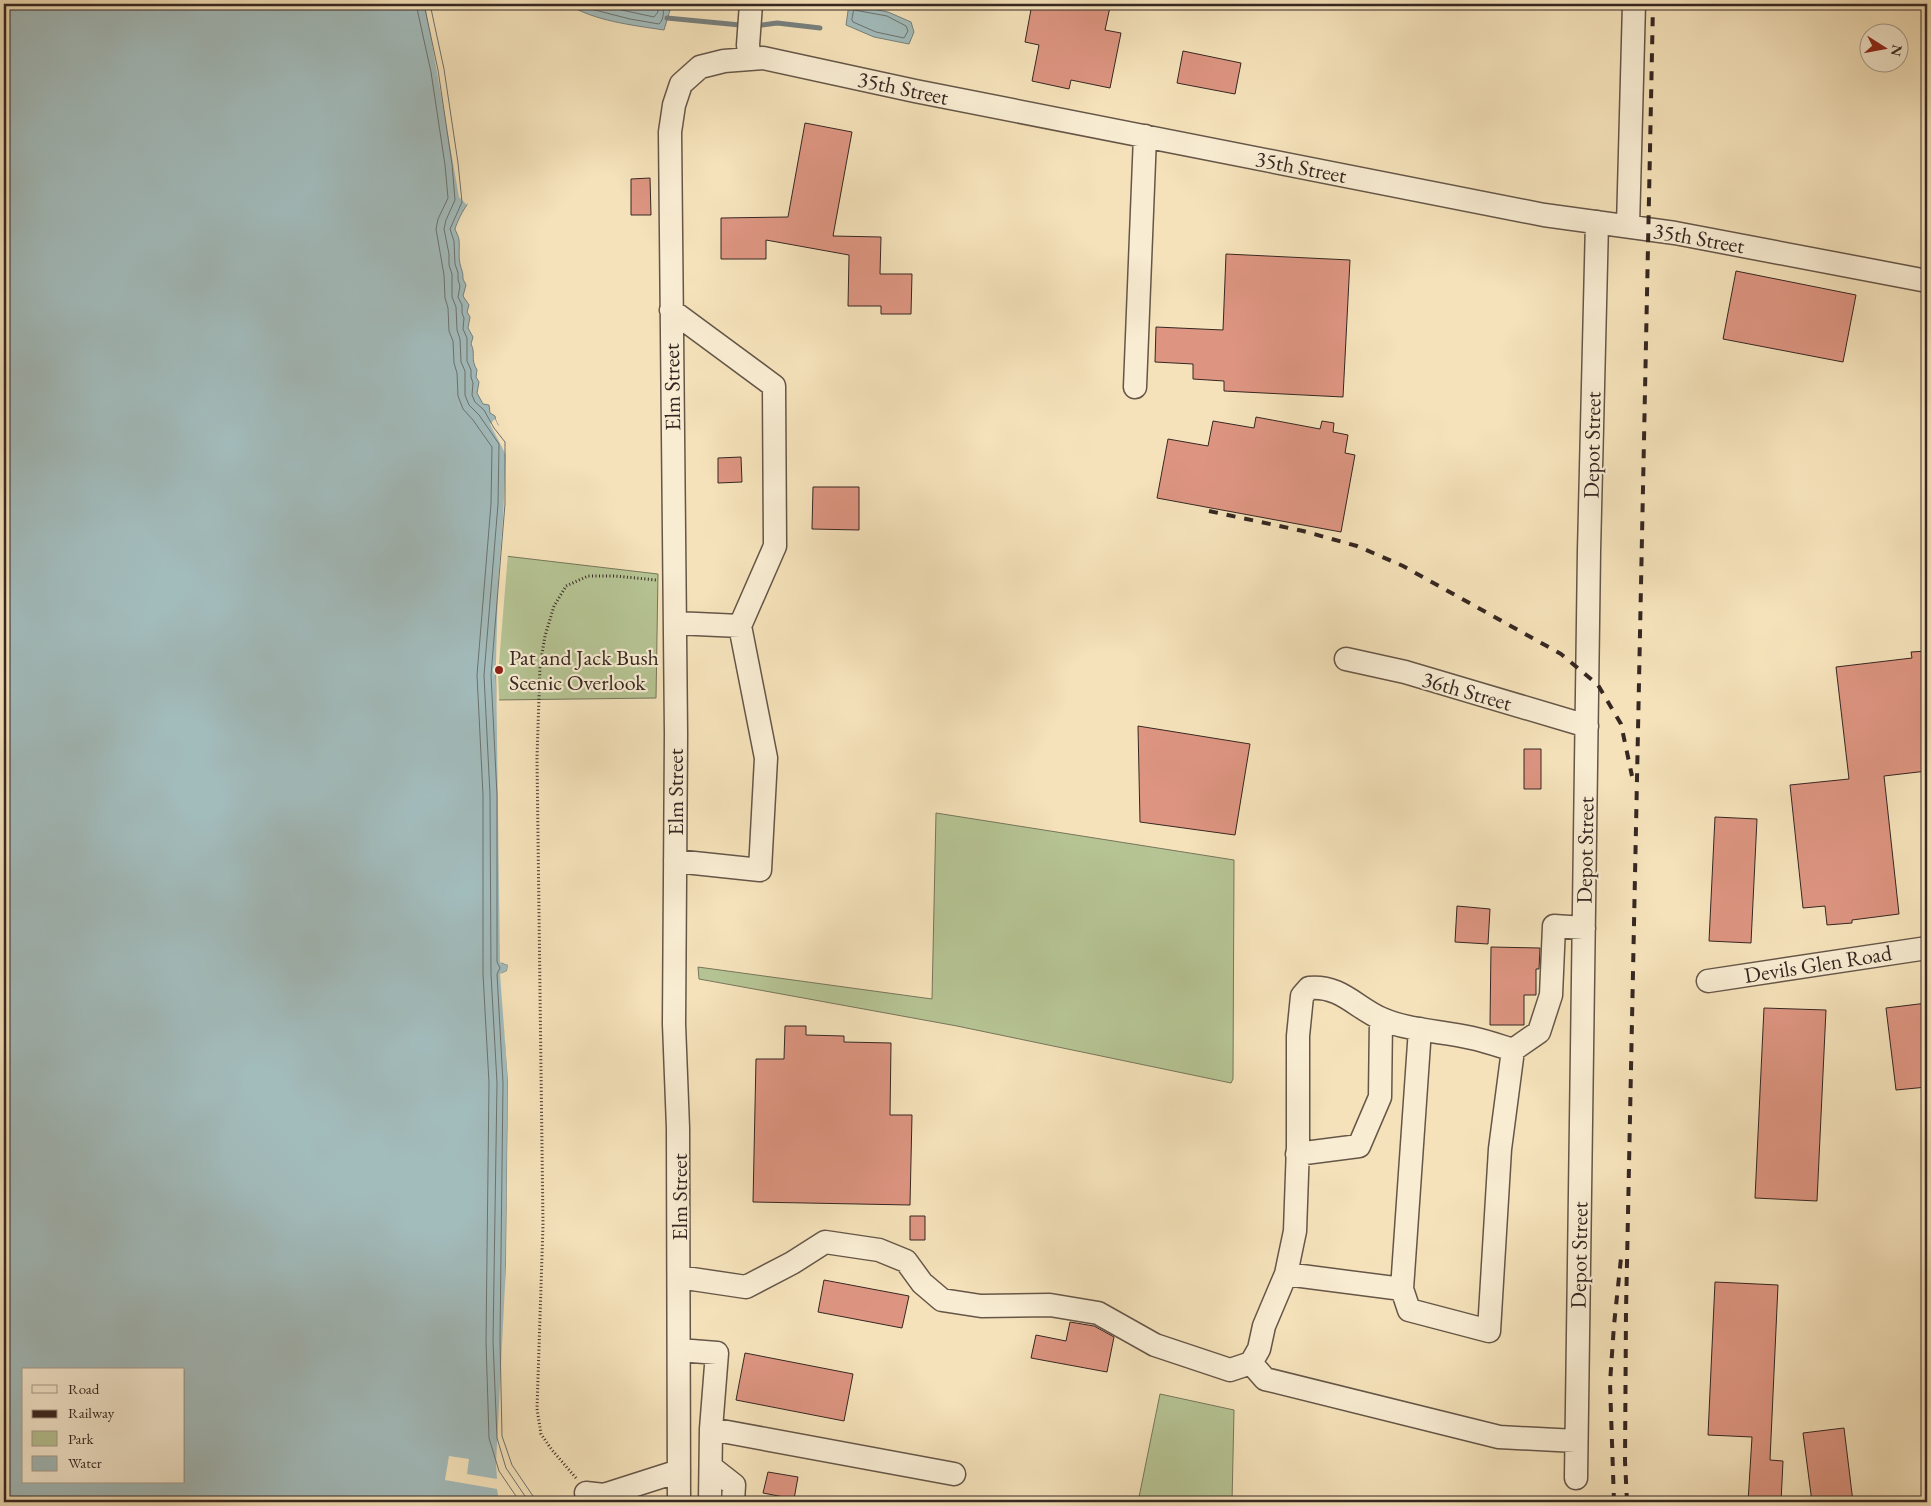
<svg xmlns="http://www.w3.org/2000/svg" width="1931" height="1506" font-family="'EB Garamond',serif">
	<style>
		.green { fill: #b6c494; stroke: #76765b }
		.water { fill: #a2bbbb; stroke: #77807e; fill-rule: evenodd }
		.pier { fill: #f5e2ba }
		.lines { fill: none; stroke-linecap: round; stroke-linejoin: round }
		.shore { stroke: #6c716e; stroke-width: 1 }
		.stream { stroke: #77807e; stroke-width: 5 }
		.building { fill: #dd9581; stroke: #362722 }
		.minor-casing { stroke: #665648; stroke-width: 25 }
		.path { stroke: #362722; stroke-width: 3; stroke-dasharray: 1 2.5; stroke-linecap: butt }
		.minor { stroke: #f8ecd2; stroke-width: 22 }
		.rail { stroke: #362722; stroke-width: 4; stroke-dasharray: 9 9; stroke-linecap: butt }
		.poi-dot { fill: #8f2418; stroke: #f8ecd2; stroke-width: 2 }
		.labels { text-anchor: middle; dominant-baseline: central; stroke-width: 4.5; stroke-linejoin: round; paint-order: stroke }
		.street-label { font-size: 22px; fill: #362722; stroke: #f8ecd2 }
		.poi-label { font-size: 22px; fill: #362722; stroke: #f8ecd2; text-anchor: start }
	</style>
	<rect width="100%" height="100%" fill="#f5e2ba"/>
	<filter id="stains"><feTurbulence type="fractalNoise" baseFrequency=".004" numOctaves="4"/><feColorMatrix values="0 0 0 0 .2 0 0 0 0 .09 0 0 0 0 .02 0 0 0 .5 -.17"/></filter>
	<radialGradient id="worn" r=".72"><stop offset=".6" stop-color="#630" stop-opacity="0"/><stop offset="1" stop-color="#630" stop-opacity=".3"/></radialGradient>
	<path class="green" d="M505,556L658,574L656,698L496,700V658Z
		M936,813L1234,860L1233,1079L1231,1083L957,1026L699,979L698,967L932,999Z
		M1160,1394L1234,1410L1232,1502H1138Z"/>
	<path class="water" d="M4,4H435L463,162L467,205C464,208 456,224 455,229C456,232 459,237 459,240C460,247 458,256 460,264C462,271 463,272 463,279L466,285L463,296L469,305L467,312L470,317L468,328L473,337L471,344C476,353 470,359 477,370L476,377L479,382L477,393L483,404L489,405L490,413L495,416C495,425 505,432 511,439L496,675L502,795V963L508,965L507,971L502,973L508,1082L505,1340L507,1435L516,1463L543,1502H4ZM24,1370H184V1482H24Z
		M567,4H667L670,10L664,30C631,25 595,21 567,4Z
		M849,4L888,12L911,22L914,32L909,44L874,37L846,25Z"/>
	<path class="pier" d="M425,4H437L452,68L466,162L469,197L467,205L459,197Z
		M495,419L498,425L505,429L513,439L512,505L498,675L504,795L505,961L510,965V973L505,975L511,1082L507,1340L510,1435L518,1462L545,1502H499L497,1489L445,1480L449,1456L469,1459L467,1474L497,1479L496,1464L506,1265L508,1082L500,974L507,971L508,965L500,962L496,663L498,583L503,519L506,455L490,424Z"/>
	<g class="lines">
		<path class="shore" d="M416,4L431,72L445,165L448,198L438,219L436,229L444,275L445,298L448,308L449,331L453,341L454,363L457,373L458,396L463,409L473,420L492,447L491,504L477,675L483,795V974L489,1083L486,1341L489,1438L499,1471L520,1502
			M424,4L438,70L452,164L455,200L446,220L444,229L449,254V265L452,274V297L456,307L457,330L460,339L461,362L465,371V395L469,405L479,415L499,444L498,504L484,675L490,795L491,974L497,1083L493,1341L497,1438L506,1468L529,1502
			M430,4L444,69L458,163L462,202L450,229L454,241L455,264L458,273V280L460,286L458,297L462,305V313L464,318L463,329L467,338V361L471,370V377L473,383L472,395L475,402L484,410L494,428L505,442V504L491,675L497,795V962L500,968L497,974L503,1083L500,1340L502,1436L512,1465L537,1502
			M576,4L583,7L630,19L659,24C665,18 663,11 663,4
			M594,4L654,17L658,12L656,4
			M854,10L887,16L906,26L908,31L904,38L876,32L853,22L852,20Z"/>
		<path class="stream" d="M667,18L740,25
			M762,25L777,23L820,28"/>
	</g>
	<path class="building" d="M1032,4H1093L1110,7L1105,30L1121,33L1110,88L1071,80L1069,89L1032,81L1039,45L1025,42Z
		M1183,51L1241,63L1235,94L1177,83Z
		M805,123L852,132L833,236L881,237L880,274H912L911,314H881V306H848L849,255L766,240V259H721V218L788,217Z
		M650,178L651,215H631V179Z
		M1226,254L1350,260L1343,397L1224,391V381L1193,379V364L1155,362L1156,327L1223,330Z
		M1736,271L1856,295L1843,362L1723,339Z
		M1256,417L1320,429L1322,421L1334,423L1333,432L1348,435L1345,453L1355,455L1341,532L1157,498L1168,439L1208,446L1213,421L1254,428Z
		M741,457L742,482L718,483V458Z
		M813,487H859V530L812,529Z
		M1927,651V771L1884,776L1899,914L1852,920V923L1827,925L1825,906L1803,908L1790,785L1849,779L1836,667L1912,658L1911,652Z
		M1138,726L1250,744L1235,835L1140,822Z
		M1524,749H1541V789H1524Z
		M1715,817L1757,819L1751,943L1709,941Z
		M1457,906L1490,909L1488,944L1455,942Z
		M1491,947L1540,948L1539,969H1536V995H1524V1025H1490Z
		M1927,1003V1087L1896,1090L1886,1008Z
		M1764,1008L1826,1010L1817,1201L1755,1198Z
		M785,1026H806V1035L844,1036V1042L891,1043L890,1115H912L910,1205L753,1202L756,1059H784Z
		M910,1216H925V1240H910Z
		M824,1280L909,1296L902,1328L818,1312Z
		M1715,1282L1778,1285L1770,1460L1783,1461L1781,1502H1748L1752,1437L1708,1435Z
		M1070,1322L1094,1326L1114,1337L1107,1372L1031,1358L1036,1335L1066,1341Z
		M745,1353L853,1374L844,1421L736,1400Z
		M1844,1428L1853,1502H1812L1803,1433Z
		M768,1472L798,1477L794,1499L763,1493Z"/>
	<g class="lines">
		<defs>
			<path id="minor" d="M750,59L748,45L751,4
				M1628,226L1634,4
				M671,310L774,386L775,546L740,626L766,758L760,870L675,861
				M1135,387L1145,136
				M675,623L740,626
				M1346,659L1405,672L1587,726
				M1708,981L1927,948
				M1297,1154L1359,1146L1380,1097L1381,1019
				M1286,1274L1402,1289L1420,1029
				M679,1277L746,1287L792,1263L825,1242L879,1250L906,1261L922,1283L942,1300L981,1306L1050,1305L1098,1313L1155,1345L1230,1370L1251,1363L1259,1349L1264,1326L1286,1274L1295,1231L1298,1146V1036L1302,996L1309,988C1341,985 1356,1008 1382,1019C1409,1031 1443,1031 1472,1038C1486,1041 1500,1046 1513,1050L1539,1032L1551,995L1554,926L1584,928
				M1402,1289L1409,1310L1489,1331L1500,1149L1513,1050
				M679,1350L717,1353L711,1429L954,1474
				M1251,1363L1265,1379L1499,1437L1576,1441
				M711,1467L734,1485L733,1502
				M1576,1478L1589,551L1597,222
				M586,1493L604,1495L679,1471
				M679,1502L678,1128L674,1024L676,734L670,132L674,105L681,84L700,67L724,61L763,58L915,91L1544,215L1675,233L1927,281
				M710,1502L711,1429"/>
		</defs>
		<use href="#minor" class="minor-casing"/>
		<path class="path" d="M576,1478L552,1450L541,1434L537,1409L543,1225L537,758L540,666L545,636L554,606L566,586L588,576H615L656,580"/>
		<use href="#minor" class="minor"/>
		<path class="rail" d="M1209,511L1303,531L1357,546L1403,566L1561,654L1598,685L1621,724L1632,776
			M1614,1502L1610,1383L1614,1325L1621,1258
			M1627,1502L1625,1461L1626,1311L1653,4"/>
	</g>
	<circle class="poi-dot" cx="499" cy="670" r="5"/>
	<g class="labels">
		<g class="street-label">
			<text transform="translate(903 88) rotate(12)">35th Street</text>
			<text transform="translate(1301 167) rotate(11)">35th Street</text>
			<text transform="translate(1699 238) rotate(10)">35th Street</text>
			<text transform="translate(672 387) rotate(-91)">Elm Street</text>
			<text transform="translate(1592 445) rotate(-89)">Depot Street</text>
			<text transform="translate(1467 691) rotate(16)">36th Street</text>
			<text transform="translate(675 792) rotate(-90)">Elm Street</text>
			<text transform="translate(1585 850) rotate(-89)">Depot Street</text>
			<text transform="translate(1818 964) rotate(-9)">Devils Glen Road</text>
			<text transform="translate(679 1197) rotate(-90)">Elm Street</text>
			<text transform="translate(1579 1255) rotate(-89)">Depot Street</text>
		</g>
		<g class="poi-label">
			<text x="509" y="657">Pat and Jack Bush<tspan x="509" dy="25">Scenic Overlook</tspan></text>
		</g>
	</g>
	<rect width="1931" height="1506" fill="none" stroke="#f5e2ba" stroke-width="20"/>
	<rect x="5" y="5" width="1921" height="1496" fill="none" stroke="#362722" stroke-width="2.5"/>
	<rect x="10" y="10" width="1911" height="1486" fill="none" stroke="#362722"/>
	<rect x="22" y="1368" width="162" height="115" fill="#f8ecd2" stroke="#aa9d8c"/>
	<rect x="32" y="1385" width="25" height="8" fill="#f8ecd2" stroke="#aa9d8c"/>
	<text x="68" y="1394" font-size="15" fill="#362722">Road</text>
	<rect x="32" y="1410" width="25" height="8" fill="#362722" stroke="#aa9d8c"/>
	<text x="68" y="1418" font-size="15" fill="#362722">Railway</text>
	<rect x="32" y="1431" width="25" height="15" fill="#b6c494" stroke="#aa9d8c"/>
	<text x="68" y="1444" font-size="15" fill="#362722">Park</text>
	<rect x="32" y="1456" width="25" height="15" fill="#a2bbbb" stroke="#aa9d8c"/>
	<text x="68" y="1468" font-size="15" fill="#362722">Water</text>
	<g transform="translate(1884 48) rotate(101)"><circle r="24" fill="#f8ecd2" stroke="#aa9d8c"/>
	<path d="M0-4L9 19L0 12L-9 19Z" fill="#8f2418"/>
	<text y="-8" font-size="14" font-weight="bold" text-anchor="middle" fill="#362722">N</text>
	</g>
	<rect width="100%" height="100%" filter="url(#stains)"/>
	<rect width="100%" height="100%" fill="url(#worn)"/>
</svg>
